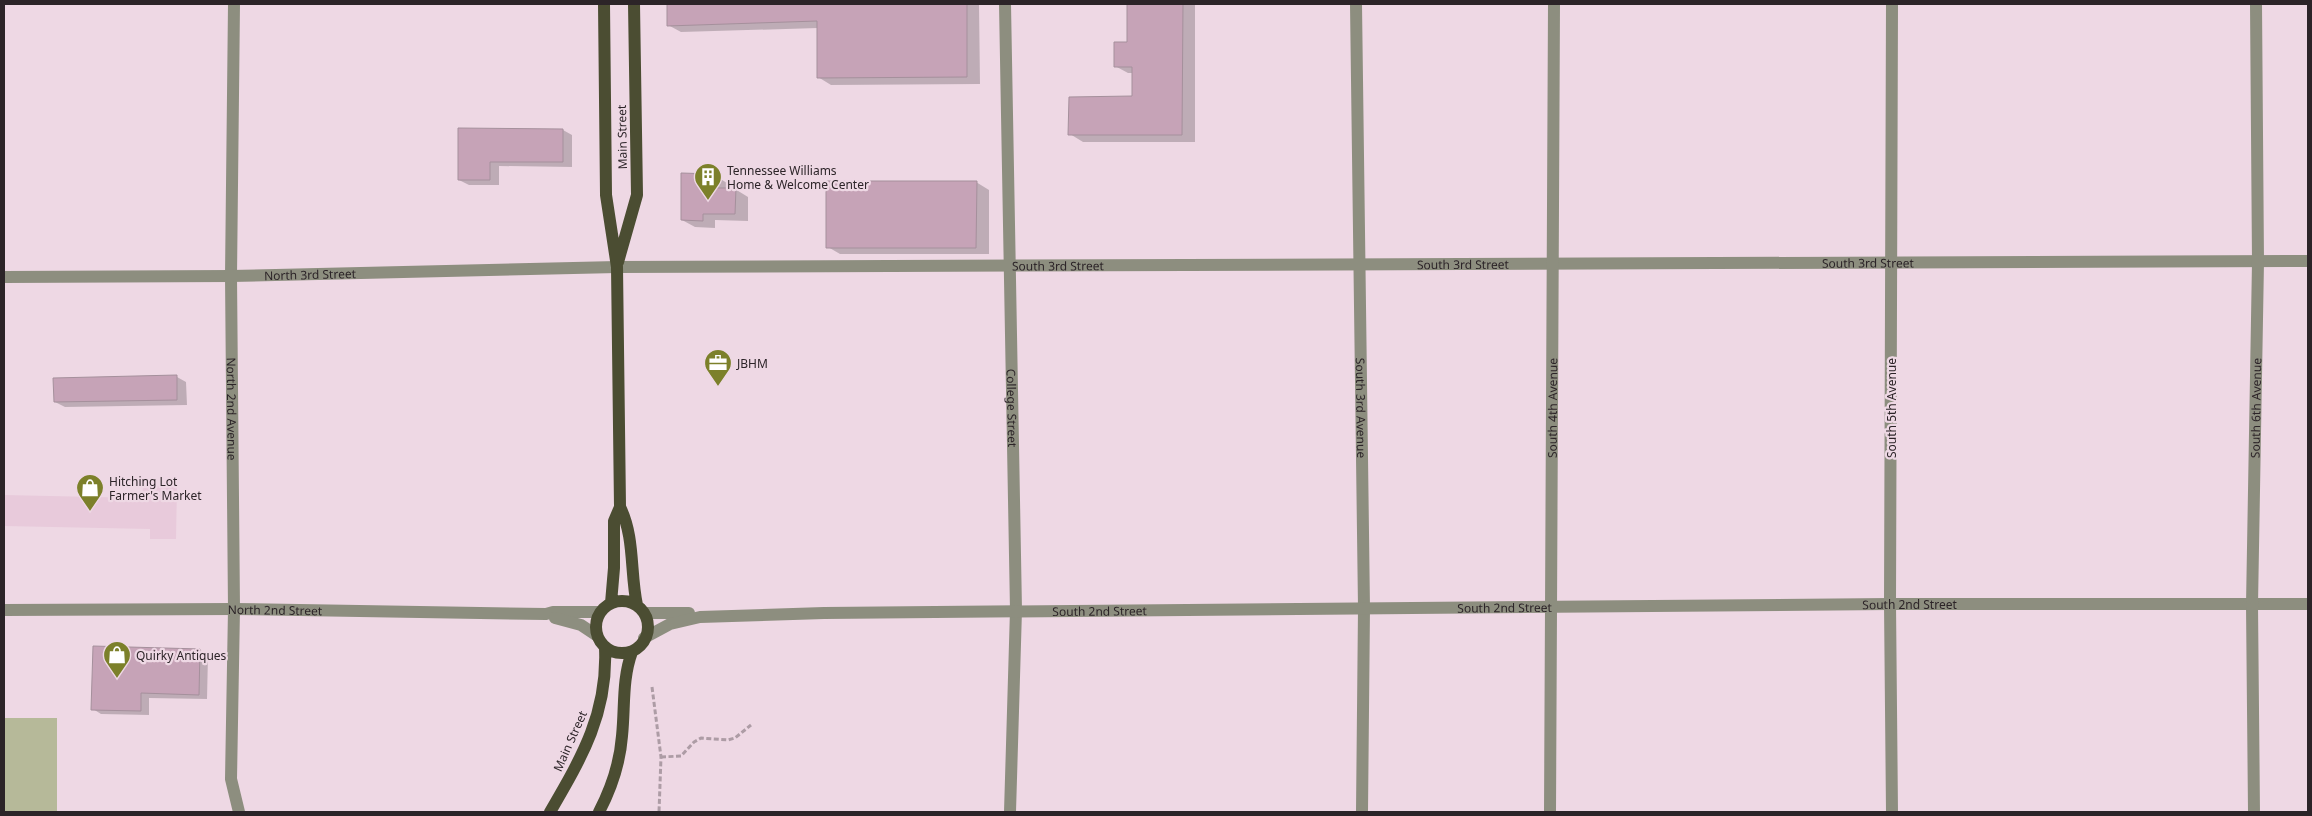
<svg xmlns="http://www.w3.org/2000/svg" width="2312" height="816" font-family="'Noto Sans',sans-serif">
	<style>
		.built { fill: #e8cadb }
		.green { fill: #b6b999 }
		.shadow { fill: #0003 }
		.building { fill: #c6a3b7; stroke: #a5909c }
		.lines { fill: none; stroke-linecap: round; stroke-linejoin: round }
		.path { stroke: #ad9ca5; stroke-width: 3; stroke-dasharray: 5 2.5; stroke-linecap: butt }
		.street { stroke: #8d8e7f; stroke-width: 12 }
		.primary { stroke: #4b4d32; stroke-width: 12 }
		.labels { text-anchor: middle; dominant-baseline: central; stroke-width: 4.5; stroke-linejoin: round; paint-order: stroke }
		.street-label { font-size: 12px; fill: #2c2428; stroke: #eed8e4 }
		.poi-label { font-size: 12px; fill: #2c2428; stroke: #eed8e4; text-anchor: start }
	</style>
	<rect width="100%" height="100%" fill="#eed8e4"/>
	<path class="built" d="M143,486H177L176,539H150V529L4,526V495L142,498Z"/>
	<path class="green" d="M4,718H57V812H4Z"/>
	<path class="shadow" d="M668,4H979L980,84L831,85L818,77V28L681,32L668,25Z
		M1128,4H1195V142H1083L1070,134L1133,98V73H1128L1115,66L1128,44Z
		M459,129L563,130L572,135V167L499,166V185H469L459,180Z
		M714,175L727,183V189H735L748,197V221L715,220V228L695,227L682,220Z
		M976,182L989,190V254H840L828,247Z
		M177,377L186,382L187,405L65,407L55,402Z
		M200,650L208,655L207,699L149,698V715L101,714L93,709Z"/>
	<path class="building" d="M667,4H967V77L817,78V21L667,26Z
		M1127,4H1183L1182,135H1068L1069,97L1132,96V67H1114V42H1127Z
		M458,128L563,129V162H490V180H458Z
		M681,173L714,174V188H736L735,214H703V221L681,220Z
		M826,181H977L976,248H826Z
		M177,375V400L54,402L53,378Z
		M93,646L200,649L199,695L141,693V711L91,710Z"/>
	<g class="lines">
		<path class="path" d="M652,687L661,757L659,812
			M661,757L681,756L694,742L701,738L728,740L735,738L751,725"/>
		<g class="street">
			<path id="s1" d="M234,4L231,276L234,609L231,779L239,812"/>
			<path id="s2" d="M1005,4L1016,610L1010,812"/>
			<path id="s3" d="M1356,4L1364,608L1362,812"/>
			<path d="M1892,4L1890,604L1892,812"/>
			<path id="s4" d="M4,277L231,276L617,267L2308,261"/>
			<path id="s5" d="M4,610L234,609L546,614L553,612H600"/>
			<path d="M645,613H689"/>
			<path d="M555,618L581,625L596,635"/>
			<path id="s6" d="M644,638L670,624L700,617L824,613L1890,604H2308"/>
			<path id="s7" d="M1550,812L1554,4"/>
			<path id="s8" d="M2254,812L2252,605L2258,262L2256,4"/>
		</g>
		<path class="primary" d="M604,4L606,195L617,267L620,507L614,521V568L611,603
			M618,262L637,195L634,4
			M620,507C635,537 630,573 637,605
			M596 627a26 26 0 1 1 52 0a26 26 0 1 1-52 0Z
			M550,812C582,757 608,713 605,648
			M599,812C611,789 620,762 622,736C625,707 622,679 632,652"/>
	</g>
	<defs>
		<symbol id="building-pin" viewBox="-11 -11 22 30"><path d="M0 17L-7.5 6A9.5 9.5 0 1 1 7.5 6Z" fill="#7c802a" stroke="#eed8e4"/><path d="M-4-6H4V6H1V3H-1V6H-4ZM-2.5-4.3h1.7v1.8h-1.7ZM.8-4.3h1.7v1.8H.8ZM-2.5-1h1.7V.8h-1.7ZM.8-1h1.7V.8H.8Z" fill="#fff"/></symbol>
		<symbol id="office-pin" viewBox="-11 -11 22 30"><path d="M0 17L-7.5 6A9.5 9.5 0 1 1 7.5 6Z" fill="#7c802a" stroke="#eed8e4"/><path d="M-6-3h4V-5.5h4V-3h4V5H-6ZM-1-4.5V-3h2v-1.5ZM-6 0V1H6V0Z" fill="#fff"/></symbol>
		<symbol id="shop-pin" viewBox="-11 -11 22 30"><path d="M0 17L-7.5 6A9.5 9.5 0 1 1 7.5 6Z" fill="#7c802a" stroke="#eed8e4"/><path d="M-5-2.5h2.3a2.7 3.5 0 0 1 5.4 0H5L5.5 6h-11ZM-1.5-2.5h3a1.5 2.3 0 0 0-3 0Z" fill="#fff"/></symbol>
	</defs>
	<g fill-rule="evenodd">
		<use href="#building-pin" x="692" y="161" width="32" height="43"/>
		<use href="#office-pin" x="702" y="347" width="32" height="43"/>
		<use href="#shop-pin" x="74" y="472" width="32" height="43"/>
		<use href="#shop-pin" x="101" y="639" width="32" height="43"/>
	</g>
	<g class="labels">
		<g class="street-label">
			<text transform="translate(622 137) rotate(-91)">Main Street</text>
			<text stroke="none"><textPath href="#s4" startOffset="1459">South 3rd Street</textPath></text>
			<text stroke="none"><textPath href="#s4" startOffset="1864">South 3rd Street</textPath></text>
			<text stroke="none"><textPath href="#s4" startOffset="1054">South 3rd Street</textPath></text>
			<text stroke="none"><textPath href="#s4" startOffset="306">North 3rd Street</textPath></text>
			<text stroke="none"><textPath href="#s1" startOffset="405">North 2nd Avenue</textPath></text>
			<text stroke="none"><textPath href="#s2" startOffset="404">College Street</textPath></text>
			<text stroke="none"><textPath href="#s3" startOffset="404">South 3rd Avenue</textPath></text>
			<text stroke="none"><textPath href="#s7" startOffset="404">South 4th Avenue</textPath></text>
			<text transform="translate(1891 408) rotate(-90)">South 5th Avenue</text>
			<text stroke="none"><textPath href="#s8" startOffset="404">South 6th Avenue</textPath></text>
			<text stroke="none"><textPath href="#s6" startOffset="1270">South 2nd Street</textPath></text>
			<text stroke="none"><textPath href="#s6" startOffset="865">South 2nd Street</textPath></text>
			<text stroke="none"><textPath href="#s5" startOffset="271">North 2nd Street</textPath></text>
			<text stroke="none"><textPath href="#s6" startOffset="460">South 2nd Street</textPath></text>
			<text transform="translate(570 741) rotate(-66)">Main Street</text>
		</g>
		<g class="poi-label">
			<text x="727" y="170">Tennessee Williams<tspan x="727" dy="14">Home &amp; Welcome Center</tspan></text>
			<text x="737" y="363">JBHM</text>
			<text x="109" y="481">Hitching Lot<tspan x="109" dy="14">Farmer's Market</tspan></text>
			<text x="136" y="655">Quirky Antiques</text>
		</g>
	</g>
	<rect width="2312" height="816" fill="none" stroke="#2c2428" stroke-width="10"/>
</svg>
